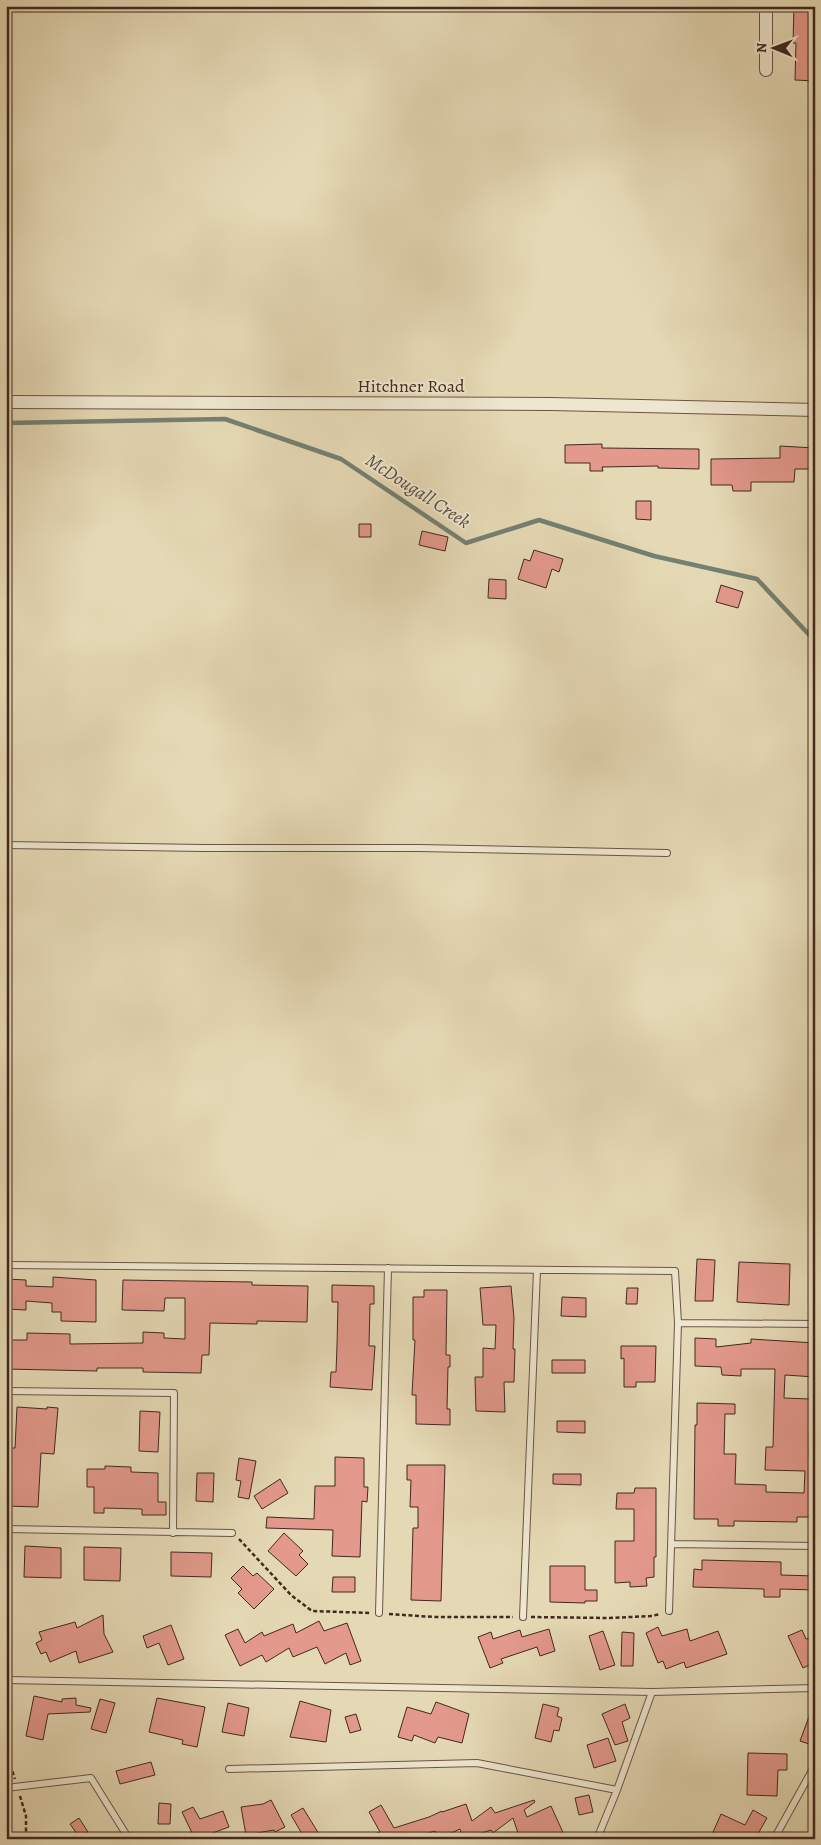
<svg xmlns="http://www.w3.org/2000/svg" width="821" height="1845" font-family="Alegreya,serif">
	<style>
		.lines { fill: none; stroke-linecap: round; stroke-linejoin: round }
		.stream { stroke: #758072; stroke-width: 4.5 }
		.building { fill: #e3998c; stroke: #43281d }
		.lane-casing { stroke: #6c5443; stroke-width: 8 }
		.street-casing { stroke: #6c5443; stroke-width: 14 }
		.path { stroke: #43281d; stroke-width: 2.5; stroke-dasharray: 4 2.5; stroke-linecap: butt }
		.lane { stroke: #eee6cf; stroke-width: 6 }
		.street { stroke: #eee6cf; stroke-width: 12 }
		.labels { text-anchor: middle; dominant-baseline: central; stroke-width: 4; stroke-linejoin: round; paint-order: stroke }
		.street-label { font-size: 18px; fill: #43281d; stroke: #eee6cf }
		.water-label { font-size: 19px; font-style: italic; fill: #584c40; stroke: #eee6cf }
	</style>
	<rect width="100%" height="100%" fill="#e5d9b5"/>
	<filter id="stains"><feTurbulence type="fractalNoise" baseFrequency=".004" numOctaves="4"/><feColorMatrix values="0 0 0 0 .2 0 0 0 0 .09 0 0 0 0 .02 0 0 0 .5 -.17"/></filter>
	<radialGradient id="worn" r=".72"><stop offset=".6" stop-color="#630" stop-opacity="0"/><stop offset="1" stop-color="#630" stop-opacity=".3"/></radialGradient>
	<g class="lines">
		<path class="stream" d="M6,423L225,419L341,459L466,543L539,520L654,556L757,579L815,641"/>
	</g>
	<path class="building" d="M794,6H815V81L795,80L796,43H793Z
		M602,444V448L699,449V469L658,468V466L602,467L603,471H590V463H565V445Z
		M780,446L815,448V469H795L794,482H751V491H733L732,485H711V459L780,458Z
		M636,501H651V520L636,519Z
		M359,524H371V537H359Z
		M422,531L448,537L445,551L419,545Z
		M534,550L563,559L559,572L552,569L546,588L518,579L524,559L530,561Z
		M489,579L506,580V599L488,598Z
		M721,585L743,592L738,608L716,602Z
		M697,1259L715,1260L713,1301H695Z
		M739,1262L790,1264L789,1305L737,1302Z
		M53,1277L96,1280V1322L61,1321V1312H52V1303L26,1301V1310L6,1309V1279L26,1280V1286L53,1287Z
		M123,1280L252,1282V1285L308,1286L307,1322L257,1321V1324L210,1323L209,1355H202L201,1373L143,1372V1368H97V1371L6,1369V1340H27V1333L70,1334V1344L143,1343V1332L164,1333V1338L185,1339V1298H165L164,1311L122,1310Z
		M332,1285L374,1286V1304H370L369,1346H375L372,1390L330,1387L331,1372H336L337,1345L338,1302H332Z
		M511,1286L514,1318L513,1349H515L514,1382H504L505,1412L476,1411L475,1377H483V1348L495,1349L496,1325H483L480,1288Z
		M627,1288H638L637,1304H626Z
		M424,1290H447L446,1355H450V1367H448L447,1409H450V1425L416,1424V1395H412L415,1340H413V1297H424Z
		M562,1297L586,1298V1317L561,1316Z
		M695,1338L716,1339V1347L751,1343V1339L815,1343V1377L785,1375L784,1398L810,1399L809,1458H815V1517H797V1522L734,1521V1526H718V1519H694L695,1425H697V1403L735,1404V1414H725L724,1454H736L735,1484L766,1485V1492L804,1493L805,1471L765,1470L766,1447H773L775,1369H741V1376L722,1375L721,1367L695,1366Z
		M621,1346H656L655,1382H636V1387H624V1358L621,1359Z
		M552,1360H585V1373H552Z
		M17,1407L47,1409V1407L58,1408L54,1454L41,1453L38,1507L6,1506V1448H15Z
		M140,1411L160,1412L158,1452L139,1451Z
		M557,1421H585V1433L557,1432Z
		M335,1457L364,1458V1487H368L367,1502L362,1501L360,1557L332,1556L333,1530L266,1528L267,1517L314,1519L315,1486H335Z
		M239,1458L256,1461L249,1499L238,1497L241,1481L236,1480Z
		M407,1465H445L441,1601L411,1600L413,1528H418V1507H410L411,1480H407Z
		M105,1466L131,1467V1472L158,1473V1502H166V1515H142V1509L104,1508V1513H94V1487H87V1469H105Z
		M197,1473H214L213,1502L196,1501Z
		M553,1474H581V1485L553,1484Z
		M280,1479L288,1493L262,1509L254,1496Z
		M635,1488H656V1557H654V1577L646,1578L647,1586L630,1587V1582L615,1583V1541H634V1509H616L617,1493H634Z
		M284,1533L303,1551L299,1555L308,1564L296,1576L268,1551Z
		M25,1546L61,1548V1578L24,1577Z
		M84,1547L121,1548L120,1581L84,1580Z
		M171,1552L212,1553L211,1577L171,1576Z
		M702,1560L781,1562V1575L815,1576V1590L780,1589V1597H764V1589L693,1587L694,1569L702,1570Z
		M243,1566L253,1576L257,1573L274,1589L254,1609L238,1593L242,1589L231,1578Z
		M550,1566H585V1590H597V1601H585V1603L550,1602Z
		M333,1577H355V1592H332Z
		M103,1615L104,1634L113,1652L79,1663L76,1651L50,1662L46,1652L41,1654L36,1643L42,1640L39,1632L75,1622L77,1628Z
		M319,1621L324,1631L347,1623L361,1661L350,1665L346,1653L325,1664L317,1647L293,1657L289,1648L266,1662L262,1655L240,1666L225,1635L238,1629L245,1643L262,1632L264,1636L293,1624L296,1633Z
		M171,1625L184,1659L168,1665L159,1643L147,1648L143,1636Z
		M658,1627L662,1636L687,1629L690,1641L718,1631L727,1654L686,1668L684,1662L666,1669L663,1661L658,1663L646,1633Z
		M549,1629L555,1651L540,1656L537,1647L501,1659L503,1663L490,1668L478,1637L491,1632L493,1639L520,1630L522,1637Z
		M802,1630L806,1639L815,1637V1662L803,1668L788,1636Z
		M603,1631L615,1665L600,1670L589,1636Z
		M622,1632L634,1633L633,1666H621Z
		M34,1696L62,1702V1699L76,1698V1705L91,1708L90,1712L48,1714L43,1740L26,1736Z
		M157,1698L205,1707L197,1747L182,1744L183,1740L149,1732Z
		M100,1699L115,1703L106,1733L91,1729Z
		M300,1701L331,1710L326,1742L290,1737Z
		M436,1702L469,1714L462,1743L438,1737L435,1743L414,1735L412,1741L398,1737L407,1707L431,1714Z
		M228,1703L249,1708L244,1736L222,1732Z
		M814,1703H815V1746L800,1741Z
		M543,1704L559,1708L557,1716L562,1718L559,1731L554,1730L551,1742L535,1738Z
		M625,1704L630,1718L622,1722L628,1741L615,1745L602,1714Z
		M356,1714L361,1730L350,1733L345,1717Z
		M608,1738L616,1761L594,1768L587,1745Z
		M748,1753L787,1754V1770H778L777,1796L747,1795Z
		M151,1762L155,1775L120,1784L116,1771Z
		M589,1795L593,1812L579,1815L575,1798Z
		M271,1800L285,1827L275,1832L274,1830L246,1835L241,1807L263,1804Z
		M534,1800L535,1802L524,1810L527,1817L551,1806L566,1839H520L513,1818L493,1833L491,1830L463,1839L460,1829L438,1839L435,1831L408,1839H368V1836L380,1832L369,1812L381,1805L394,1828L429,1817L442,1811V1812L466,1804L472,1821L491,1807L495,1813Z
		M159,1803L171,1804L170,1824H158Z
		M193,1807L200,1819L223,1811L229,1827L207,1835L209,1839H195L182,1812Z
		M303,1808L322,1839H305L291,1815Z
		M753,1810L767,1818L755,1839H710L721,1814L745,1825Z
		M79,1818L88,1832L80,1838L70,1824Z"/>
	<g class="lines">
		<defs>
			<path id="lane" d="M6,845L203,848H419L667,853
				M6,1265L675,1271L678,1323L669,1611
				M678,1323L815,1324
				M6,1391L174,1393L173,1533
				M6,1529L232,1533
				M671,1544L815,1546
				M379,1613L388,1268
				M523,1617L537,1270
				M6,1680L652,1692L815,1688
				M229,1769L477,1763L617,1790
				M6,1788L91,1778L129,1839
				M597,1839L617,1790L652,1692
				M774,1839L815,1765"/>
			<path id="street" d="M766,70V6
				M6,402L551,404L815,410"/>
		</defs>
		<use href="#lane" class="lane-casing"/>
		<use href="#street" class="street-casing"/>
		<path class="path" d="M239,1539L291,1595L312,1611L371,1613
			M389,1614L434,1617H513
			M531,1617L609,1618L652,1616L660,1614
			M6,1753L15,1779
			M20,1796L26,1816V1839"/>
		<use href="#lane" class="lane"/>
		<use href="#street" class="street"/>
	</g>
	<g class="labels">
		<g class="street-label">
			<text x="411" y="386">Hitchner Road</text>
		</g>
		<g class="water-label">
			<text transform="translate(418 491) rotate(33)">McDougall Creek</text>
		</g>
	</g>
	<rect width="821" height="1845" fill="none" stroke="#e5d9b5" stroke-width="25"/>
	<rect x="8" y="8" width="806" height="1830" fill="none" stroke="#43281d" stroke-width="2.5"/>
	<rect x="12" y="12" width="796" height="1820" fill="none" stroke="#43281d"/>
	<g transform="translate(774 48) rotate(271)" stroke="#eee6cf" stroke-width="4" paint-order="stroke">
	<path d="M0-4L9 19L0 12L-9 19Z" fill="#43281d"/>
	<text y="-8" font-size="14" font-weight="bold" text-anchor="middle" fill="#43281d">N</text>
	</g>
	<rect width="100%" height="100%" filter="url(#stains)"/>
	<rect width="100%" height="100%" fill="url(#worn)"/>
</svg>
